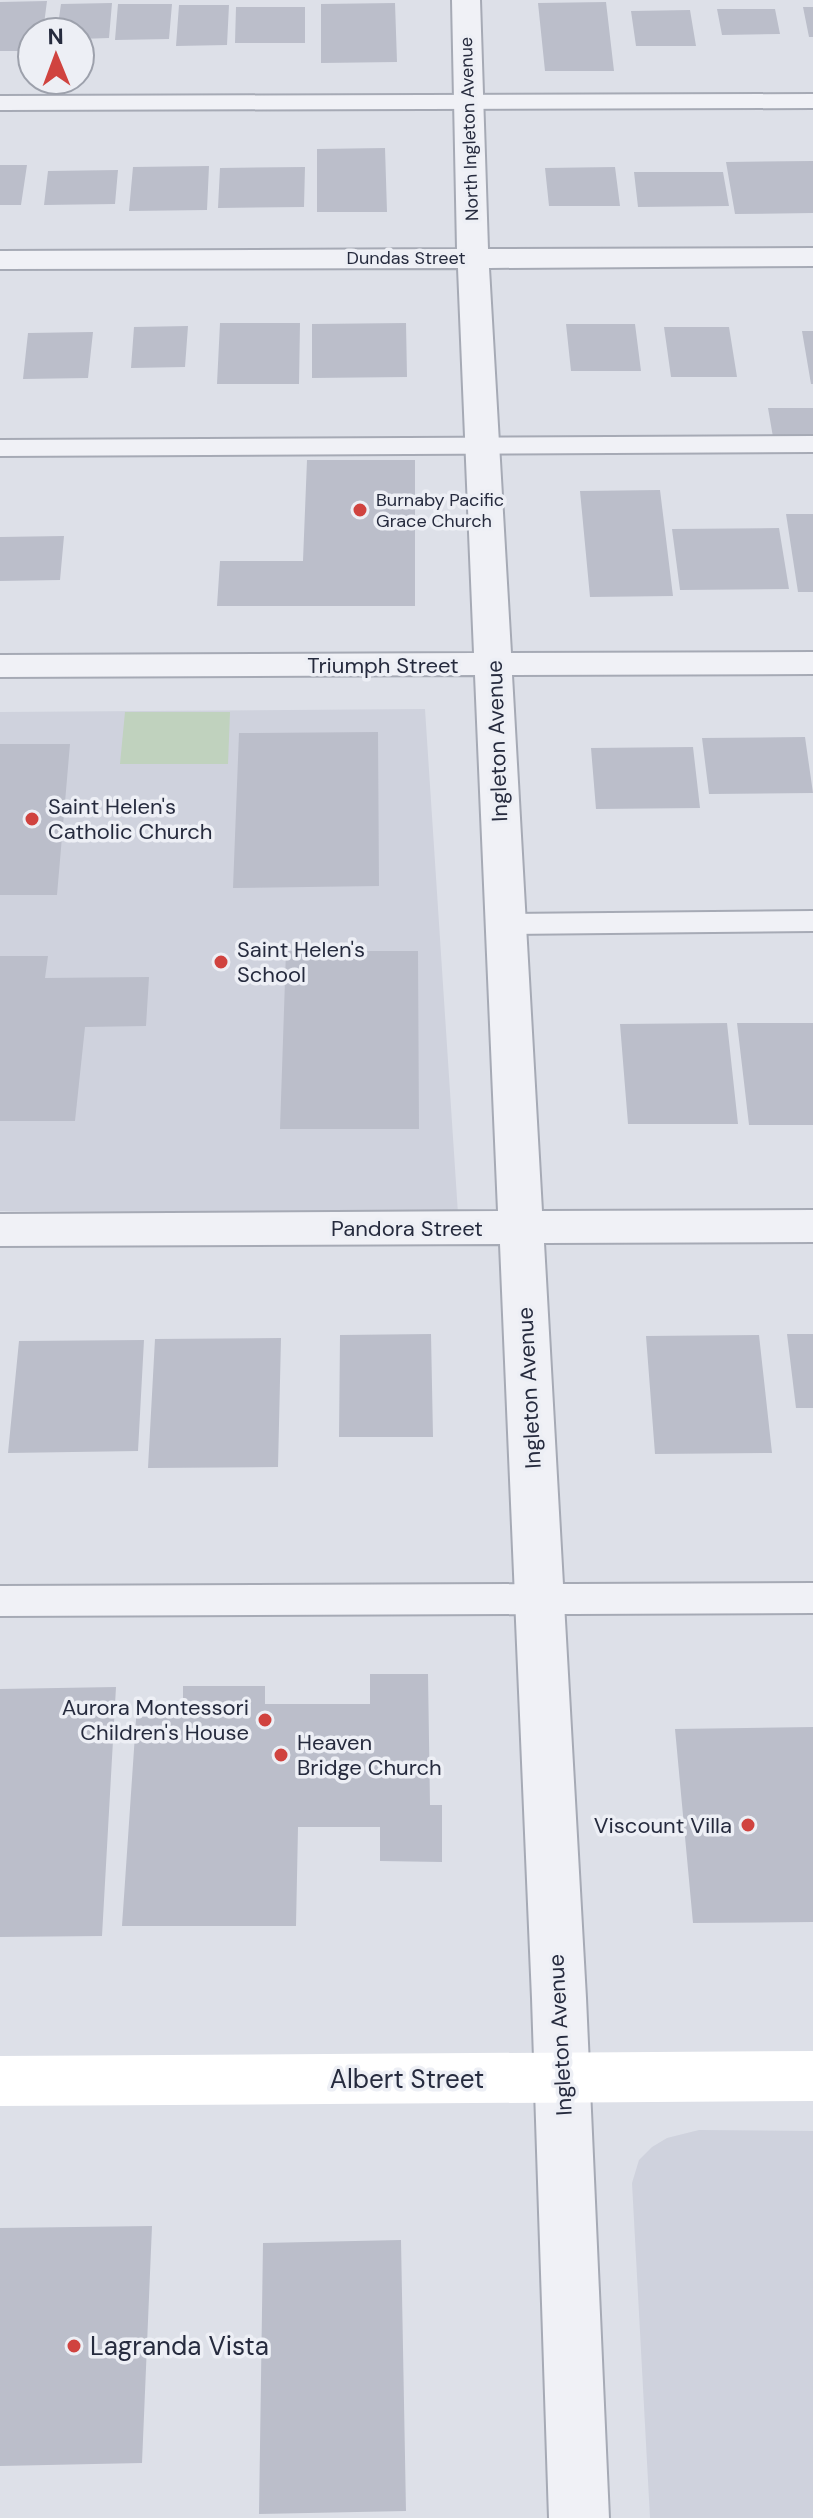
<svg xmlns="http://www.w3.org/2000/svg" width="813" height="2518" font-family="'DM Sans',sans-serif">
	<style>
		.built { fill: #cfd2dd }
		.green { fill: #c0d2be }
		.building { fill: #bbbeca }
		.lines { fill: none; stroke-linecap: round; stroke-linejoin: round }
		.lane-casing { stroke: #a6aab5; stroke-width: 4 }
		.street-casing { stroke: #a6aab5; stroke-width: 4 }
		.lane { fill: #f0f1f6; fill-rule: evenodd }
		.street { fill: #f0f1f6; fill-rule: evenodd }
		.secondary { fill: #fff; fill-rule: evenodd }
		.poi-dot { fill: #d0433f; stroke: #edeff5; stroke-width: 3 }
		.labels { text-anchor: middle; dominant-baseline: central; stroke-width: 7; stroke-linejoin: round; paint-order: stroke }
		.far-street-label { font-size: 18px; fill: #262b3e; stroke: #edeff5 }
		.far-poi-label { font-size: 18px; fill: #262b3e; stroke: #edeff5; text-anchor: start }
		.street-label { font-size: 22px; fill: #262b3e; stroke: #edeff5 }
		.poi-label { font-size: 22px; fill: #262b3e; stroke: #edeff5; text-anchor: start }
		.near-street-label { font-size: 26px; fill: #262b3e; stroke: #edeff5 }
		.near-poi-label { font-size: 26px; fill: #262b3e; stroke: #edeff5; text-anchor: start }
	</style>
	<rect width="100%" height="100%" fill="#dde0e8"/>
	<path class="built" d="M425,709L458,1214L0,1211V712Z
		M699,2130L813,2131V2518H650L632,2183L639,2160L652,2147L667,2138Z"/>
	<path class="green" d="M125,712H230L228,764H120Z"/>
	<path class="building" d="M47,1L43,32H32V51H0V2Z
		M606,2L614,71H545L538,3Z
		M112,3L109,38L80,39V32H57L61,4Z
		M395,3L397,62L321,63V4Z
		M118,4H172L169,39L115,40Z
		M179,5H229L227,45L176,46Z
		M236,7H305V43H235Z
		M803,7H813V37H809Z
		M717,9H775L780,34L722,35Z
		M690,10L696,46H636L631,11Z
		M385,148L387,212H317V149Z
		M813,161V213L735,214L726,162Z
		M0,165H27L21,205H0Z
		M209,166L207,210L129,211L133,167Z
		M305,167L304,207L218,208L220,168Z
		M615,167L620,206H549L545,168Z
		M118,170L115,204L44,205L48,171Z
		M634,172H723L729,206L638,207Z
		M220,323H300L299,384H217Z
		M406,323L407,377L312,378V324Z
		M566,324H635L641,371H571Z
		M188,326L185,367L131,368L134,327Z
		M664,327H729L737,377H671Z
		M802,331H813V384H811Z
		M93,332L88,378L23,379L28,333Z
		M768,408H813V437H773Z
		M307,460H415V606H217L220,561H303Z
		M660,490L673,596L590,597L580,491Z
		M786,514H813V592H798Z
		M779,528L789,589L680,590L672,529Z
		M64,536L60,580L0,581V537Z
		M378,732L379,886L233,888L239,733Z
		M805,737L813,793L709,794L702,738Z
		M0,744H70L57,895H0Z
		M693,747L700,808L596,809L591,748Z
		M286,951H418L419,1129H280Z
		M0,956H48L45,978L149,977L146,1026L85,1027L75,1121H0Z
		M727,1023L738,1124H628L620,1024Z
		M737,1023H813V1125H749Z
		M431,1334L433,1437H339L340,1335Z
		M787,1334H813V1408H796Z
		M759,1335L772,1453L655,1454L646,1336Z
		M281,1338L278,1467L148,1468L155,1339Z
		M144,1340L138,1451L8,1453L19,1341Z
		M370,1674H428L430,1805H442V1862L380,1861V1827H298L296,1926H122L137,1705L183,1706V1686H265V1704H370Z
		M116,1687L102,1936L0,1937V1689Z
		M813,1727V1922L693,1923L675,1729Z
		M152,2226L142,2463L0,2466V2228Z
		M401,2240L406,2511L259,2514L263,2243Z"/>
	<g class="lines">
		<defs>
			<path id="lane" d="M813,94V108L0,110V96Z
				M813,436V452L0,456V440Z
				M813,911V931L504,934L493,931L489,924L493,917L504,914Z
				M813,1583V1613L0,1616V1586Z"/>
			<path id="street" d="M452,0H480L488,249L813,248V266L489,268L511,653L813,652V674L512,675L542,1211L813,1210V1242L544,1243L586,1998L609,2518H549L532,1998L500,1244L0,1246V1214L498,1211L475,675L0,677V655L474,653L458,268L0,269V251L457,249Z"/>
		</defs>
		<use href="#lane" class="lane-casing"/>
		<use href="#street" class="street-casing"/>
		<use href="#lane" class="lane"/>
		<use href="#street" class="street"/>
		<path class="secondary" d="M813,2051V2101L0,2106V2056Z"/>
	</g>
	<g class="poi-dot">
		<circle cx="360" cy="510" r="8"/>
		<circle cx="32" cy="819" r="8"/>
		<circle cx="221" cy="962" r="8"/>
		<circle cx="265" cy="1720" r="8"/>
		<circle cx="281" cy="1755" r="8"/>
		<circle cx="748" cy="1825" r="8"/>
		<circle cx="74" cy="2346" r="8"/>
	</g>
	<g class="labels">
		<g class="far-street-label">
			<text transform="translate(469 129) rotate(-92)">North Ingleton Avenue</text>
			<text x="406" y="258">Dundas Street</text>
		</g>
		<g class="far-poi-label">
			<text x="376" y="500">Burnaby Pacific<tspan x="376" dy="21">Grace Church</tspan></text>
		</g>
		<g class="street-label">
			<text x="383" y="665">Triumph Street</text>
			<text transform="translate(497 741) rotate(-92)">Ingleton Avenue</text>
			<text x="407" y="1228">Pandora Street</text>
			<text transform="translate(529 1388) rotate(-93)">Ingleton Avenue</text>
			<text transform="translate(560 2035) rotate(-93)">Ingleton Avenue</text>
		</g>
		<g class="poi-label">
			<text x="48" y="806">Saint Helen's<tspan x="48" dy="25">Catholic Church</tspan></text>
			<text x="237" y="949">Saint Helen's<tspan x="237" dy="25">School</tspan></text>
			<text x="249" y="1707" text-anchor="end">Aurora Montessori<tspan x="249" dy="25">Children's House</tspan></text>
			<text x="297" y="1742">Heaven<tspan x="297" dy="25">Bridge Church</tspan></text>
			<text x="732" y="1825" text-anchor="end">Viscount Villa</text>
		</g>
		<g class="near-street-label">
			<text x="407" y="2079">Albert Street</text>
		</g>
		<g class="near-poi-label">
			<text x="90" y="2346">Lagranda Vista</text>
		</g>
	</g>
	<g transform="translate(56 56) rotate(359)"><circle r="38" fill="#edeff5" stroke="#9da1ac" stroke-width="2"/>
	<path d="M0-6L14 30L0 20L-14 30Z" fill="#d0433f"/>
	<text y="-12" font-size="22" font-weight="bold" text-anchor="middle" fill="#262b3e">N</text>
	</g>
</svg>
